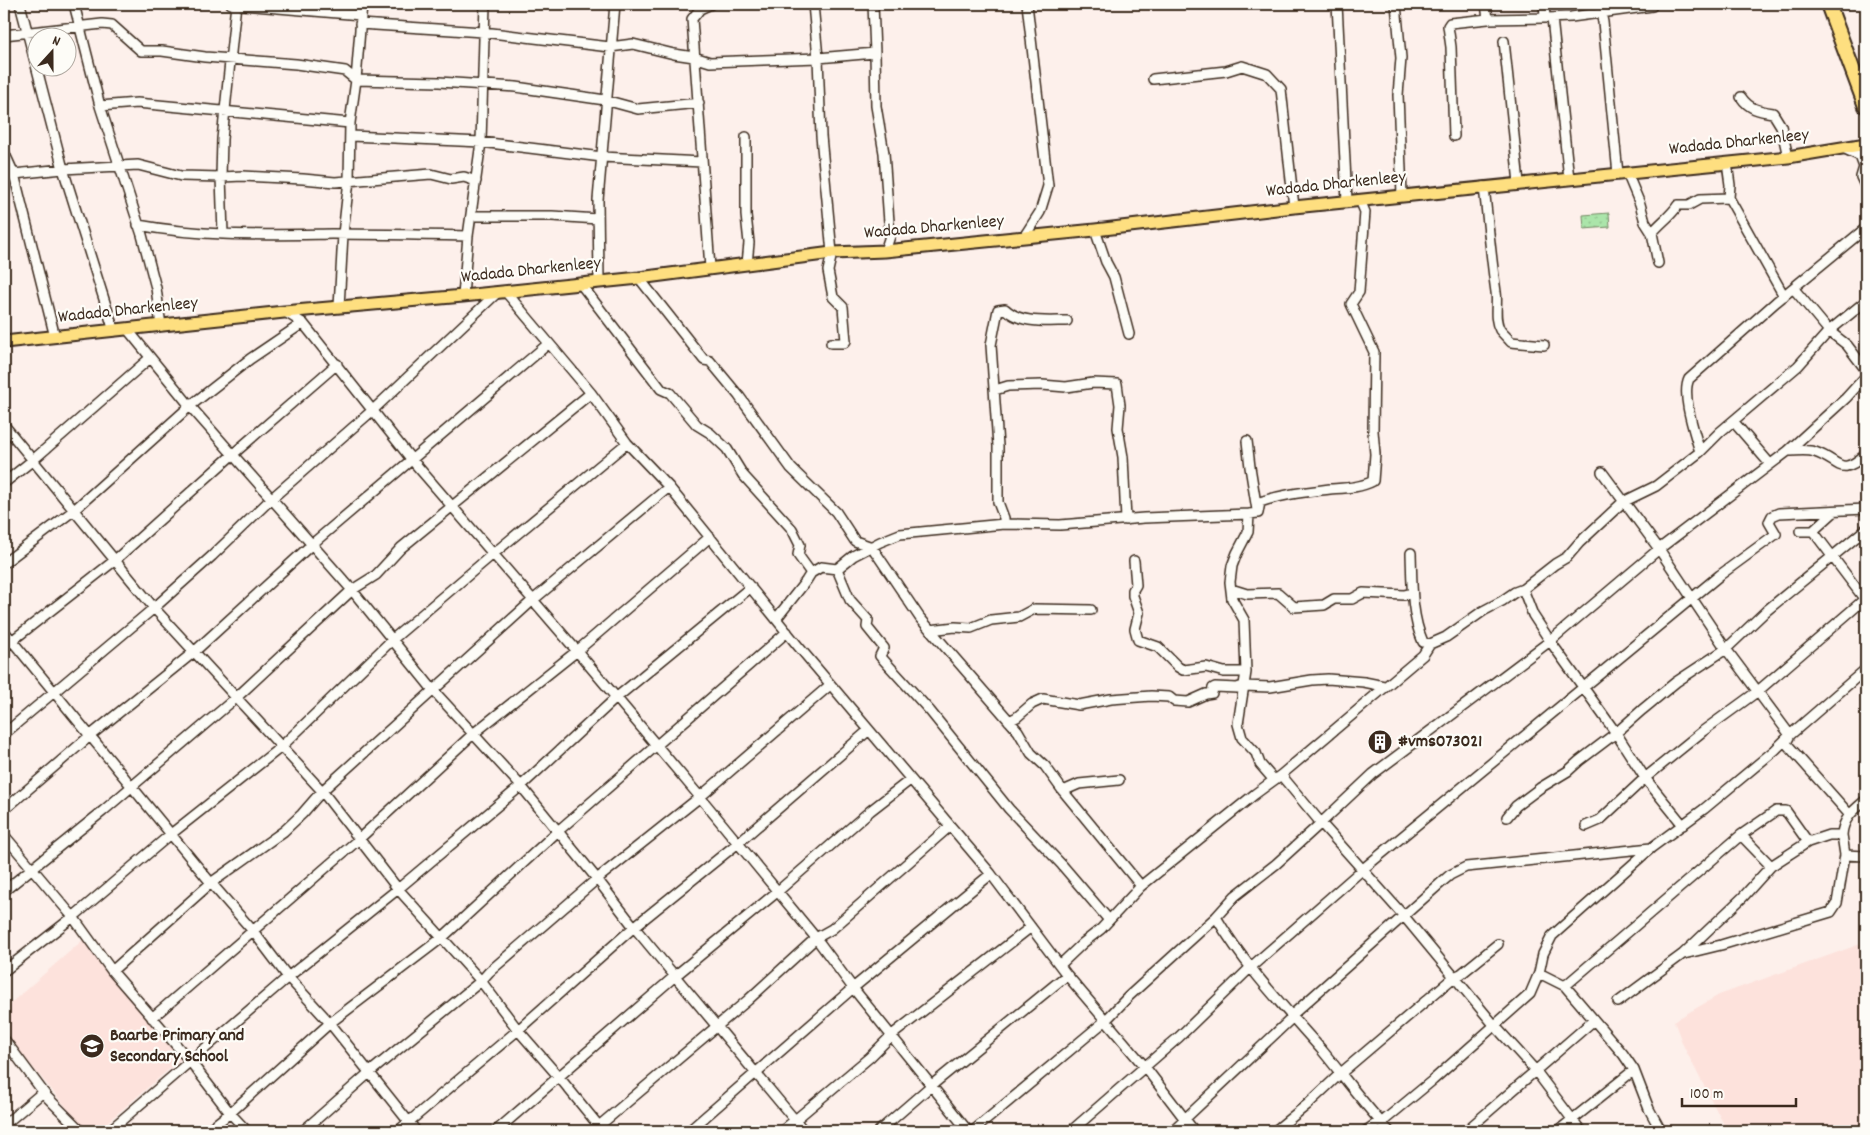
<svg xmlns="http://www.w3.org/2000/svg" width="1870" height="1135" font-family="Dekko,sans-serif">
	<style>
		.built { fill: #fde2dc }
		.park { fill: url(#park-dots); stroke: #738864 }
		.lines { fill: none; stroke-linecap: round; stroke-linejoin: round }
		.minor-casing { stroke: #3b2a1e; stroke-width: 12 }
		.major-casing { stroke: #3b2a1e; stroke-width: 15 }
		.highway-casing { stroke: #3b2a1e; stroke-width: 18 }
		.minor { stroke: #fdfcf7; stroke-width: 9 }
		.major { stroke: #fedf80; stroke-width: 11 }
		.highway { stroke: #fedf80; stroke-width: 14 }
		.labels { text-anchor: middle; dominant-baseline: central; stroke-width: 4.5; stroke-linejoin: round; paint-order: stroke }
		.street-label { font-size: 18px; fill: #3b2a1e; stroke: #fdfcf7 }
		.poi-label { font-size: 18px; font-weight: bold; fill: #3b2a1e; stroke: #fdfcf7; text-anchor: start }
	</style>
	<defs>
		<pattern id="park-dots" width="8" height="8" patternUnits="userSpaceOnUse" patternTransform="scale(1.25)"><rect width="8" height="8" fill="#abe5aa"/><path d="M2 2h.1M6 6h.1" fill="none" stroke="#94c592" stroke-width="1.8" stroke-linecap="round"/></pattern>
	</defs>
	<rect width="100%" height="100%" fill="#fdf0eb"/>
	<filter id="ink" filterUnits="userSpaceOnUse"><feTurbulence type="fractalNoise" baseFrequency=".02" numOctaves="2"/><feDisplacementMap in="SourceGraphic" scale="10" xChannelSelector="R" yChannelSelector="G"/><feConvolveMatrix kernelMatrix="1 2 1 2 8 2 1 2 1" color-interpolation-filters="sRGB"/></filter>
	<g filter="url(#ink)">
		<path class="built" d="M84,939L181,1059L97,1131H86L4,1033V1009Z
			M1866,942V1131H1729L1722,1121L1683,1045L1674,1021L1719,995Z"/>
		<path class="park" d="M1609,213L1610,227L1584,229L1583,215Z"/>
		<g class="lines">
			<defs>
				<path id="minor" d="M20,4L63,169L114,331
					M74,4L100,106L142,235L156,288L161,326
					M231,4L361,15
					M813,4L818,58L875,53L876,106L884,153L890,236L885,251
					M873,4L875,53
					M1337,4L1347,201
					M1396,4L1401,58L1398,95L1402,195
					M1486,4L1488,19
					M1599,4L1603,22L1618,174
					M1547,18L1571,17L1652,6L1651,4
					M1552,18L1569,179
					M360,24L483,32L610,47L633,44L674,54L694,57L710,62L818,58L821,136L832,253L828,271L833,297L843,307L846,341L844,343H831
					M4,35L102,24L112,25L141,51H162L205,57L296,64L345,71L356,80L439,82L516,87L605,100L638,109L699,103
					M1504,41L1519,183
					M1153,79L1226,71L1242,66L1267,74L1281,89L1294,207
					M1741,97C1749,109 1759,111 1773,113L1781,126L1788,157
					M100,106L137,103L350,123
					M351,136L481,142L602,157L702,162
					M1454,136L1451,47L1448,26L1450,23L1488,19L1545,18L1544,4
					M746,137V215L749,243L747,264
					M1845,149L1860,156L1864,167L1861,177L1866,188
					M4,152L14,174L4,176
					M1727,163L1730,185L1729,198L1784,296
					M1627,173L1640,204L1645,222L1652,233L1658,263
					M1484,187C1488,222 1491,257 1496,292C1498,304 1493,318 1500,330C1503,334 1508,338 1511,342L1544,345
					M471,216H552L598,219
					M138,225C202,237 267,235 331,234C377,234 423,235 468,236
					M1095,230L1106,262L1114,277L1129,334
					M1652,233C1660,223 1671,216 1678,205H1689L1700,199L1729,198
					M223,234L221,177L222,139L236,4
					M1024,237L1040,212L1048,186L1027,4
					M710,268L692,19L700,9L711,4
					M639,278L700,355L704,360L710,361L739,396L791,468L836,512L855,541L872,547L920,618L1018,731L1031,753L1045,766L1063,791L1141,886
					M599,281L598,200L615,4
					M580,283L661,389L670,393L697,425L710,433L727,449L743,475L792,529L800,545L798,555L811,573
					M1794,289L1829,331L1847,345L1866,370
					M505,291L591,393L627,443L669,487L798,646L991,874L1067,975L1145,1067L1194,1131
					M463,296L468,236L481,142L485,4
					M339,307L343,234L349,180L350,123L356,80L362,4
					M285,312L303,323L412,460L577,651L700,797L816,938L853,988L968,1131
					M128,330L190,406L352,590L433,690L521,786L597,879L634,927L804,1131
					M55,337L14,174L63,169L138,165L181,176L221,177L243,176L303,179L335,182L431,174L451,179L464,177L476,181
					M995,390L1008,386L1042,385L1066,387L1093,383L1117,384L1120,405L1118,428L1123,457L1126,520
					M1733,421L1770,464
					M4,425L154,608L322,791L398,889L481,981L518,1030L559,1077L603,1131
					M1247,441L1250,467L1257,510
					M1788,451C1797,451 1807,449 1815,452C1841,461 1839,478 1866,454
					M1700,452C1695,434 1681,395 1689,379L1776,302L1866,228
					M1602,472L1659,549L1726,649L1790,735L1786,743L1849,814
					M4,483L33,460L150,358
					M1249,514L1248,532L1237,553L1232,566L1230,582L1232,599L1244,620L1246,672L1238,724L1242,738L1256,753L1260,764L1273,779
					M1004,524V518L998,502V446L991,345L998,310L1005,309C1021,324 1046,321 1067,321
					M1800,531H1813L1866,601
					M1813,531L1835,511
					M1411,553C1412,582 1411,615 1423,642L1430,644
					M1134,561L1136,585L1133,590V596L1139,613L1135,629L1138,640L1158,647L1178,667L1183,670L1206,667L1224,672H1246
					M4,563L73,511L190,406L250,359L303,323
					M837,569L850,600L868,620L867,627L884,648L880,656L930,711L1009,809L1062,865L1109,920
					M1231,589L1247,594L1278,593L1294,607L1324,605L1334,599H1352L1363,593L1404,595L1412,593
					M1523,589L1533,615L1550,641L1616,733L1645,778L1683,825
					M776,619L806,581L811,573L821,567L837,569L853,556L880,542L900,534L1004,524L1060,525L1144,518L1249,514L1258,513L1260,502C1283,494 1306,492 1330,489C1344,488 1360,488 1373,481L1375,454L1373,431L1374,352L1351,304L1359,292L1365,212L1360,200
					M930,630L955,627L971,628L991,620L1019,617L1034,609L1091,610
					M4,631L211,883L253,931L288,977L330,1023L416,1131
					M4,647L114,561L232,455L337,364
					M1009,721L1017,717L1032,704L1043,699L1079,705L1111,699L1151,696L1169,697L1174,701L1188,702L1206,694L1212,693L1213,688L1215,687L1237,688L1243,686L1270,687L1312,680L1328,679L1364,682L1384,686
					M4,734L154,608L212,556L271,499L373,410L498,292
					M1063,791L1079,784L1119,780
					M4,810L91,735L194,652L311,545L548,344
					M1507,817L1516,806L1540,788L1568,771L1579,761L1616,733L1642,710L1676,682L1726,649L1766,611L1866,529
					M1586,826L1600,820L1645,778L1703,731L1758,691L1866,598
					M4,835L73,917L112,971L190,1061L230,1113L247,1131
					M1741,835L1771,866
					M1845,855L1866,856
					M4,891L103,811L237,697L352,590L376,575L401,548L591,393
					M1216,917C1244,965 1284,1007 1321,1049C1341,1073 1359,1098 1380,1121
					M1684,954L1721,945L1831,912L1837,903L1845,855L1842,835
					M1060,965L1083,943L1101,929L1141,886L1255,794L1281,775L1423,655L1430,644L1446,637L1483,611L1502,601L1515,592L1523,589L1555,564L1567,557L1579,543L1623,502L1656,486L1700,452L1720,432L1798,366L1829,331L1866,301
					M4,971L73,917L171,834L281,747L393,639L493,554L627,443
					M112,971L211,883L284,831L302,814L322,791L533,600L669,487
					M1539,973L1565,986L1623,1054L1634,1070L1649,1109L1661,1131
					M1565,986L1741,835L1776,811H1786L1808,842
					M1618,1002L1683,954L1743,897L1771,866L1808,842L1829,835H1842C1843,818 1854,810 1866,800
					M1292,1015L1443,881L1450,875L1466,867L1651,848
					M152,1018L359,839L473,734L577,651L710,537
					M4,1039L47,1097L81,1131
					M1381,1123L1389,1131
					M4,1125L43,1092
					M109,1131L288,977L398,889L521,786L616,698L751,587
					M207,1131L230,1113L330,1023L443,937L558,831L787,632
					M303,1131L369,1073L481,981L489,972L597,879L700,797L830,685
					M398,1131L518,1030L634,927L738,843L869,730
					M496,1131L675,976L777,892L870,811L910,780
					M593,1131L748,1000L816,938L832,929L950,826
					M689,1131L853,988L991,874
					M782,1131L870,1057L892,1035L1031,927
					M879,1131L932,1085L1067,975
					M973,1131L1105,1021L1129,996L1216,917L1235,896L1276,864L1321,823L1281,775
					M1071,1131L1179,1037L1251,967L1363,869L1720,575L1776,534L1769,522L1772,516L1779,513L1866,509
					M1172,1131L1293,1017
					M1275,1131L1308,1104L1341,1073L1454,977L1461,974L1498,944
					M1366,1131L1380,1121L1381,1123L1433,1080L1530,994L1539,973L1543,954L1552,936L1651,848L1704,809L1775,750L1790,735L1866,669
					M1466,1131L1594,1020
					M1558,1131L1634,1070
					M1581,1131L1535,1070L1495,1026L1403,915L1321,823L1373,774L1550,641L1659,549L1788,451L1846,398L1866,376"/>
				<path id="major" d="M1865,80L1866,81
					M4,342L284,312L463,296L639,278L832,253L885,251L1095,230L1294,207L1788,157L1866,144"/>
				<path id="highway" d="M1828,4L1866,106"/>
			</defs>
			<use href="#minor" class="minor-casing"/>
			<use href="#major" class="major-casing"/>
			<use href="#highway" class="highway-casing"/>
			<use href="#minor" class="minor"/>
			<use href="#major" class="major"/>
			<use href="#highway" class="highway"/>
		</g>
	</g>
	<defs>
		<symbol id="building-disc" viewBox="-11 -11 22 22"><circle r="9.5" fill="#3b2a1e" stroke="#fdfcf7"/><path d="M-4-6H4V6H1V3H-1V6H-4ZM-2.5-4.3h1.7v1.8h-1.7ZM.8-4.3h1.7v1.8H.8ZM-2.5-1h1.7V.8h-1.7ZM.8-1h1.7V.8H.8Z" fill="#fff"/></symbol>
		<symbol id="school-disc" viewBox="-11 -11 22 22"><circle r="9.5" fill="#3b2a1e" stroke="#fdfcf7"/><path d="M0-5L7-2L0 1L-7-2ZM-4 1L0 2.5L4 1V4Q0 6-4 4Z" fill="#fff"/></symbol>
	</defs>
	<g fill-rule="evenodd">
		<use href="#building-disc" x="1366" y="728" width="28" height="28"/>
		<use href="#school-disc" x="78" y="1032" width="28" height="28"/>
	</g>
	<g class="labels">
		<g class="street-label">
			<text transform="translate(1739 143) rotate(-6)">Wadada Dharkenleey</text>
			<text transform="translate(1336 185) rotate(-6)">Wadada Dharkenleey</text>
			<text transform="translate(934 228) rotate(-5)">Wadada Dharkenleey</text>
			<text transform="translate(531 271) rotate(-6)">Wadada Dharkenleey</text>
			<text transform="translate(128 311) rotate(-6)">Wadada Dharkenleey</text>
		</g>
		<g class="poi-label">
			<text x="1398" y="742">#vms073021</text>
			<text x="110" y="1036">Baarbe Primary and<tspan x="110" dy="21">Secondary School</tspan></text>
		</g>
	</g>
	<rect width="1870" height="1135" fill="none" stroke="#fdfcf7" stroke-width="20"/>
	<rect x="10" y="10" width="1850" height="1115" fill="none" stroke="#3b2a1e" stroke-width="2" filter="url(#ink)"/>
	<g transform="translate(52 52) rotate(21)"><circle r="24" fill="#fdfcf7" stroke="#afa8a0"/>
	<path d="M0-4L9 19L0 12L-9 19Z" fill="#3b2a1e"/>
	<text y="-8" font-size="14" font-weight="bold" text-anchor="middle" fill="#3b2a1e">N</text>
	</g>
	<path d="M1682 1098v8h114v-8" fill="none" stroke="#3b2a1e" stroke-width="2.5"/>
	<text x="1690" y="1098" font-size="15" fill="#3b2a1e" stroke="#fdfcf7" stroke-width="4" paint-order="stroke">100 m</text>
</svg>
